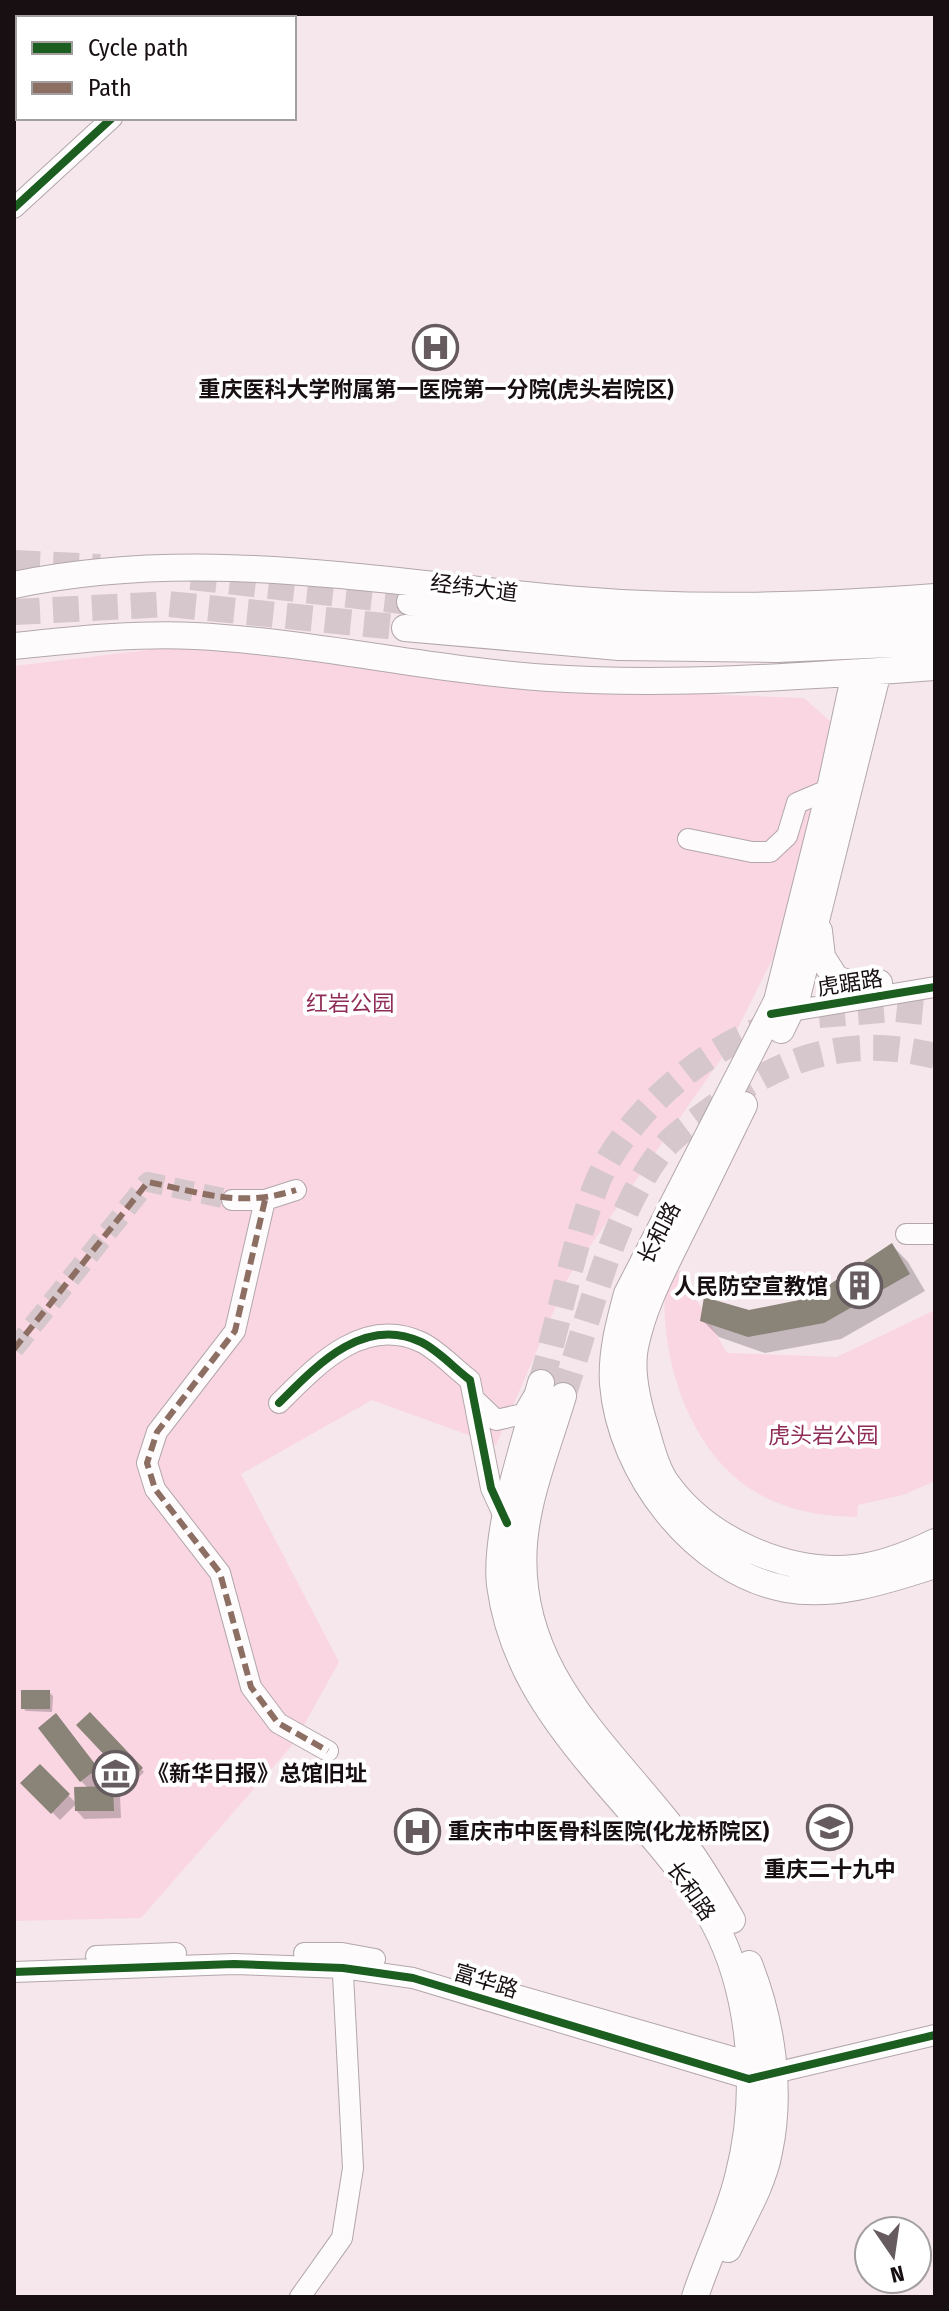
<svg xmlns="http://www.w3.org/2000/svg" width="949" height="2311" font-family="'Fira Sans Condensed','Noto Sans SC',sans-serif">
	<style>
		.green { fill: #f9d6e2 }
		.shadow { fill: #0003 }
		.building { fill: #898378 }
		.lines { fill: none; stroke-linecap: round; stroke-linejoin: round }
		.minor-tunnel { stroke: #d5c7cb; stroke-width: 20; stroke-dasharray: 20 10; stroke-linecap: butt }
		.major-tunnel { stroke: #d5c7cb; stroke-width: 26; stroke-dasharray: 26 13; stroke-linecap: butt }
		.minor-casing { stroke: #b2a7ab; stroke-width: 22 }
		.major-casing { stroke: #b2a7ab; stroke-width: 28 }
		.minor { stroke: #fefbfc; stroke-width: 20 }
		.major { stroke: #fefbfc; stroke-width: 26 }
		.quiet { stroke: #8d6e63; stroke-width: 6; stroke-dasharray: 12 6; stroke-linecap: butt }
		.cycleway-casing { stroke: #fff; stroke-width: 13 }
		.cycleway { stroke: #1b5e20; stroke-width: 8 }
		.labels { text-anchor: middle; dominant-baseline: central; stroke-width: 8; stroke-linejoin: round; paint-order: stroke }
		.poi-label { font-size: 22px; font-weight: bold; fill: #180f12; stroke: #fff }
		.street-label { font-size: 22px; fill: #180f12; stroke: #fff }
		.park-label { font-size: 22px; fill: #8f2c58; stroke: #fff }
	</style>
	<rect width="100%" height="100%" fill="#f6e7ec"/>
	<path class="green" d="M215,642L531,688L804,698L833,724L778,948L726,1052L569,1276L496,1445L372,1400L241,1474L339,1662L294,1743L141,1918L14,1921V666Z
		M680,1270L727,1353L837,1357L935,1310V1481L903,1495L858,1505L857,1517C828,1516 800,1513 773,1501C692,1466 659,1362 665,1281Z"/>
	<path class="shadow" d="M892,1245L908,1262L925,1291L841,1339L765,1353L719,1337L702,1320L810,1300Z
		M49,1692L53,1696L52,1712L26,1711L23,1708Z
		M90,1715L144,1772L134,1782L79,1725Z
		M56,1716L109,1781L99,1788H112L120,1796L121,1818L84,1819L77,1811L76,1804L60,1820L23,1783L40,1767L76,1803L89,1789L81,1781Z"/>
	<path class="building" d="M892,1243L910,1274L824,1323L748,1337L700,1321L704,1297L749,1310L809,1298Z
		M21,1690H50V1709H21Z
		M90,1712L143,1768L129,1781L76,1725Z
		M56,1713L98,1768L80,1782L38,1728Z
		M40,1764L70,1794L51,1814L20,1783Z
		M113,1786L114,1811H75L74,1787Z"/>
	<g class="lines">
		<path class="minor-tunnel" d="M14,1349L148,1182L232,1200"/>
		<path class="major-tunnel" d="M14,563L100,567
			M191,577L410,602
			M14,612L169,604L405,628
			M819,1015L895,1009L935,1013
			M541,1383C559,1319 572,1251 595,1188C621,1118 706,1044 777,1024
			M563,1396C589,1319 612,1214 662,1150C674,1135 694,1122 709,1111C780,1058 846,1034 935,1056"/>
		<defs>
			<path id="minor" d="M204,18L205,14
				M14,208L112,118
				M688,839L752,852H770L787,836L797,803L830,789
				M779,1013L935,987
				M232,1200H265L296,1190
				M265,1200L235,1331L157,1432L147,1463L155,1489L220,1573L251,1687L278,1723L328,1751
				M906,1234H935
				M474,1399L496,1420L523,1414L533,1397
				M279,1403C316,1366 363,1315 421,1342C438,1350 454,1368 470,1380L491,1488L507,1523
				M304,1953H342L375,1959
				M96,1956L176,1953
				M14,1972L234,1964L343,1968L413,1978L749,2079L935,2035
				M495,1989L761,2065
				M300,2297L342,2238L353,2168L342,1955"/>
			<path id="major" d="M14,585C204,545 389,584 579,600C698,610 816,606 935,597
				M410,602L607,625L689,629L935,620
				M405,628L619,647L777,649L935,642
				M14,646C74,640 134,633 195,636C313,642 430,670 549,678C677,686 807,676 935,667
				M855,673L830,789L777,1001L627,1294C619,1324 611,1353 613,1384C620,1473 695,1572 786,1589C836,1598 888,1580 935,1565
				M819,931L822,957L836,979L852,984L879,983
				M781,1030L797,997L878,671
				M744,1105C723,1148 702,1192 680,1235C662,1272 643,1307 635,1347C630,1373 638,1405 646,1430C651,1447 655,1466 665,1481C705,1539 786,1575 855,1568C883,1565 910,1554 935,1542
				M541,1383C526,1438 494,1530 500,1585C510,1659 548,1714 595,1770C636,1819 684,1867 714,1923C753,1996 759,2098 738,2177C728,2218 708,2257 695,2297
				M563,1396C549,1443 528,1494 524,1543C515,1666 599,1736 669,1824C694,1854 713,1887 732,1920
				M728,2249C742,2219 763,2185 769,2152C782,2091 772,2022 749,1964"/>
		</defs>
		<use href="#minor" class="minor-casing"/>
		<use href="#major" class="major-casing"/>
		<use href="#minor" class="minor"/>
		<use href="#major" class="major"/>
		<path class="quiet" d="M265,1200L235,1331L157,1432L147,1463L155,1489L220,1573L251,1687L278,1723L328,1751
			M14,1349L148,1182C203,1193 240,1208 296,1190"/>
		<defs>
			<path id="cycleway" d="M14,208L112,118
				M771,1014L935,987
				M279,1403C316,1366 363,1315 421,1342C438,1350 454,1368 470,1380L491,1488L507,1523
				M14,1972L234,1964L343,1968L413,1978L749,2079L935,2035"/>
		</defs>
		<use href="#cycleway" class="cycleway-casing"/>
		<use href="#cycleway" class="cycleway"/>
	</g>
	<defs>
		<symbol id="hospital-ring" viewBox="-11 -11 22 22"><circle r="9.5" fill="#fff" stroke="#665b5e" stroke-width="1.5"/><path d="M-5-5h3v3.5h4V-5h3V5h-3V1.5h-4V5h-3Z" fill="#665b5e"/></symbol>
		<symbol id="building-ring" viewBox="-11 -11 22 22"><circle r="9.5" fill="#fff" stroke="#665b5e" stroke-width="1.5"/><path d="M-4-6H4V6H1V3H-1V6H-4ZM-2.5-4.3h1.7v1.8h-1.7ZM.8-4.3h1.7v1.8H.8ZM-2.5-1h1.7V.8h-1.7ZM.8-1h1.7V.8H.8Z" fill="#665b5e"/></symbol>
		<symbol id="museum-ring" viewBox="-11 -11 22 22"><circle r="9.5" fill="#fff" stroke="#665b5e" stroke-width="1.5"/><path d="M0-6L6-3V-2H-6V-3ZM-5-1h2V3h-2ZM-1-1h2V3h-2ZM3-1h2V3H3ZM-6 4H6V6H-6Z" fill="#665b5e"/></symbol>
		<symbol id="school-ring" viewBox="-11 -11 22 22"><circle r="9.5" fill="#fff" stroke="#665b5e" stroke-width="1.5"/><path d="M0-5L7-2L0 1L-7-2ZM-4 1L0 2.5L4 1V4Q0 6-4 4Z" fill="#665b5e"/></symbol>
	</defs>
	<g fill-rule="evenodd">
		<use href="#hospital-ring" x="410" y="322" width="51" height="51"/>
		<use href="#building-ring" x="834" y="1260" width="51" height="51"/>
		<use href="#museum-ring" x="90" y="1748" width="51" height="51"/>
		<use href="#school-ring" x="804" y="1802" width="51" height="51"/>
		<use href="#hospital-ring" x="392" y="1806" width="51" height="51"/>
	</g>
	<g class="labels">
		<g class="poi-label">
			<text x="436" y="389">重庆医科大学附属第一医院第一分院(虎头岩院区)</text>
			<text x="828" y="1286" text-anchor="end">人民防空宣教馆</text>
			<text x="147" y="1773" text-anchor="start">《新华日报》总馆旧址</text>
			<text x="448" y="1831" text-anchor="start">重庆市中医骨科医院(化龙桥院区)</text>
			<text x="830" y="1869">重庆二十九中</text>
		</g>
		<g class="street-label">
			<text transform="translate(474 588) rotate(7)">经纬大道</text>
			<text transform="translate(850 983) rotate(-9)">虎踞路</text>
			<text transform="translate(659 1233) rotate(-63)">长和路</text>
			<text transform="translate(691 1891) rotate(55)">长和路</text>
			<text transform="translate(486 1981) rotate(17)">富华路</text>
		</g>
		<g class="park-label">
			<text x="350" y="1003">红岩公园</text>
			<text x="823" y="1435">虎头岩公园</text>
		</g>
	</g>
	<rect width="949" height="2311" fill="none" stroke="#180f12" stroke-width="32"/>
	<rect x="16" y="16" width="280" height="104" fill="#ffffff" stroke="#a39fa0" stroke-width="2"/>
	<rect x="32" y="42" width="40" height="12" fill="#1b5e20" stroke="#a39fa0" stroke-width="2"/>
	<text x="88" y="56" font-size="24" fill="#180f12">Cycle path</text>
	<rect x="32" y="82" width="40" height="12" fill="#8d6e63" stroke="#a39fa0" stroke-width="2"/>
	<text x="88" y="96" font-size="24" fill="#180f12">Path</text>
	<g transform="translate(893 2255) rotate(167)"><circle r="38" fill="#ffffff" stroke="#a39fa0" stroke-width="2"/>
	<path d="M0-6L14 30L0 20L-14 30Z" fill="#665b5e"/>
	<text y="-12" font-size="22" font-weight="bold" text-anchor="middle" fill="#180f12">N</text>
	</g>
</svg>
